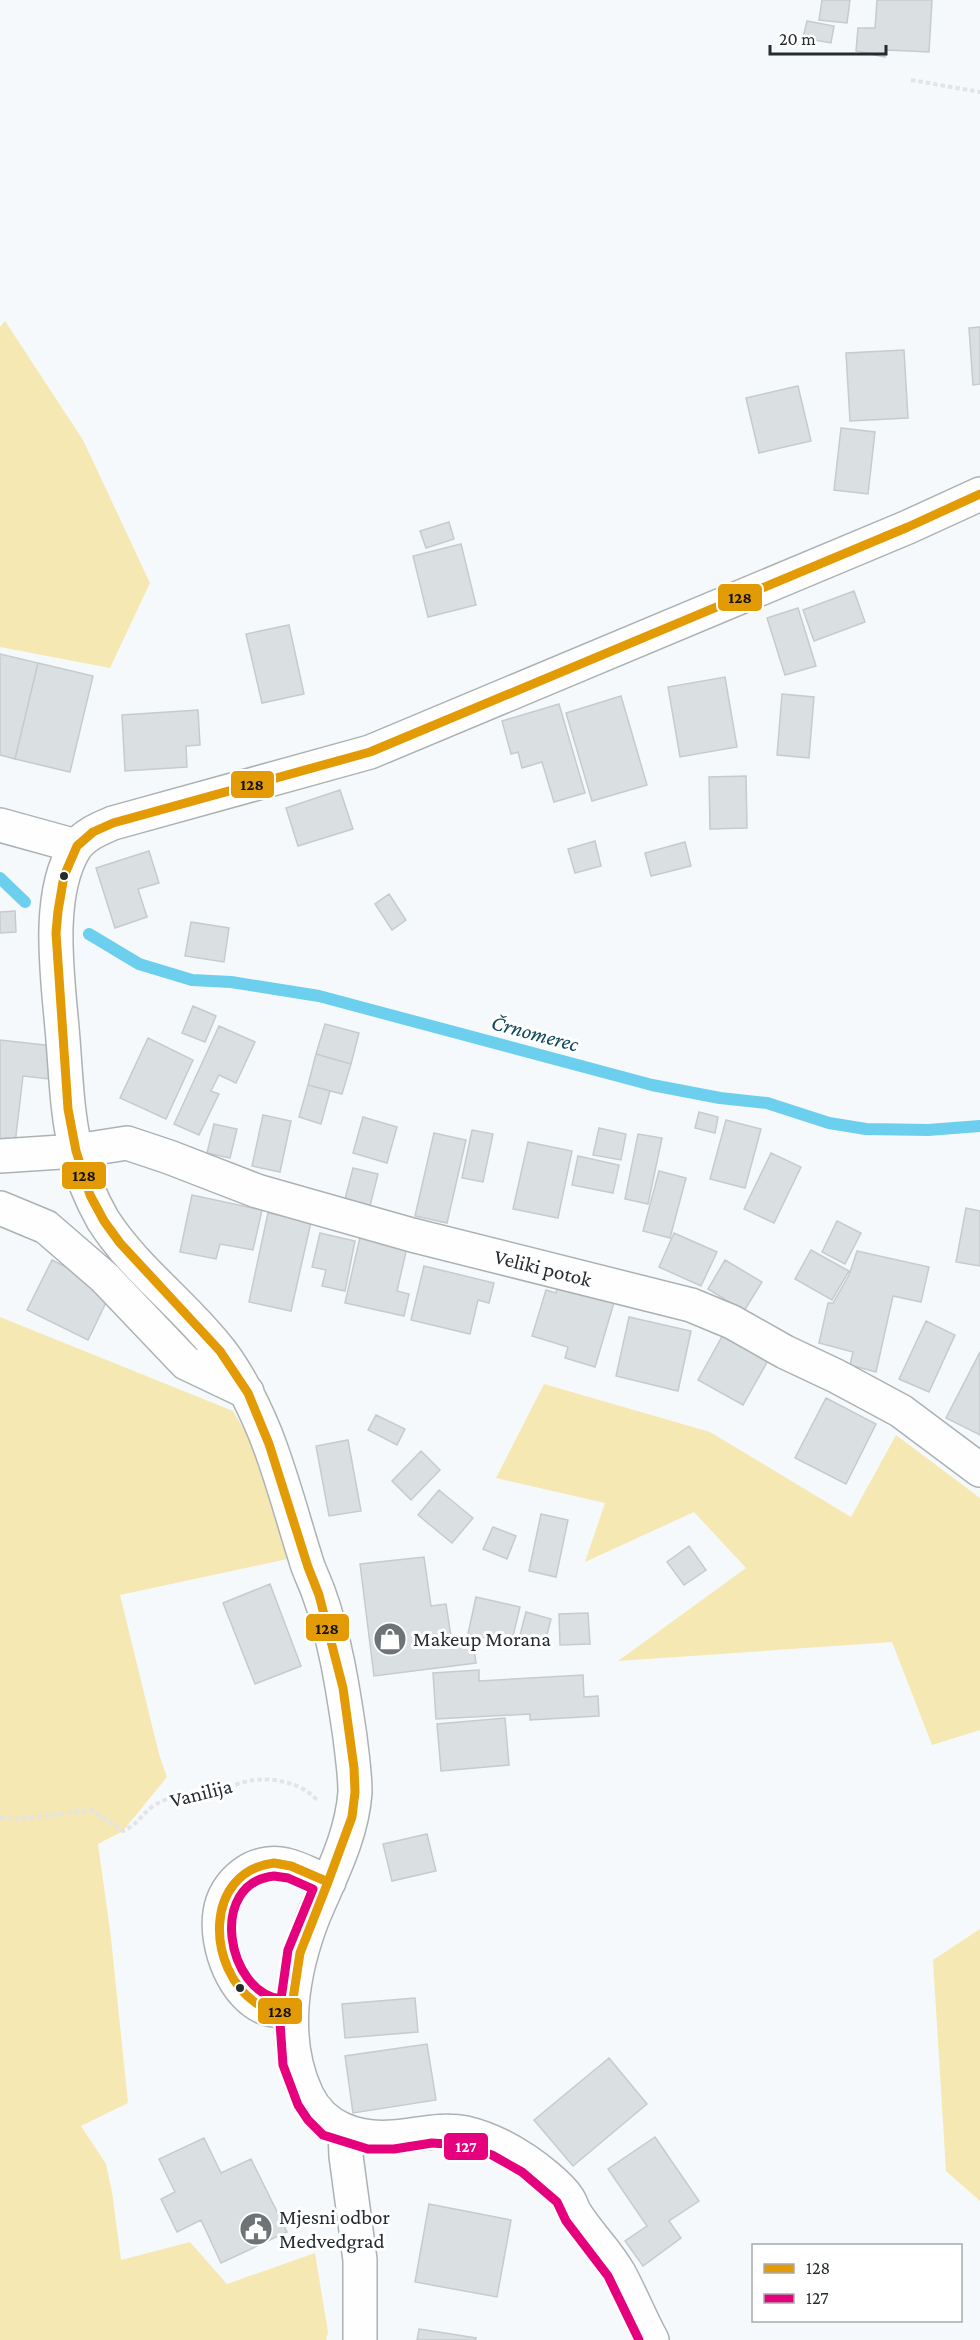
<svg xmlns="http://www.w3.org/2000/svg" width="980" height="2340" font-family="'Crimson Pro',serif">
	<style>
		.green { fill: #f6e8b2 }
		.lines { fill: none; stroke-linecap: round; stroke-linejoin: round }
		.stream { stroke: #6ccfee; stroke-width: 12 }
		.building { fill: #dadfe2; stroke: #c6cbcd; stroke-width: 1.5 }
		.minor-casing { stroke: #acb2b4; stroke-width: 36 }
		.path { stroke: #e2e4e5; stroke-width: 4; stroke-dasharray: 4.5 3; stroke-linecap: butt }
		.minor { stroke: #fefefe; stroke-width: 33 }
		.bus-1-casing { stroke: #fff; stroke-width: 14 }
		.bus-2-casing { stroke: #fff; stroke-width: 14 }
		.bus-1 { stroke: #e29a05; stroke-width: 9 }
		.bus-2 { stroke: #e5007d; stroke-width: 9 }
		.bus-dot { fill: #252b2e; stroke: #fff; stroke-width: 2 }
		.labels { text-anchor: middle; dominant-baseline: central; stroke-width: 6; stroke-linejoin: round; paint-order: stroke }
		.street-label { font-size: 21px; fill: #252b2e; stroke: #fff }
		.poi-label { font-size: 21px; fill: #252b2e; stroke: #fff; text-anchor: start }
		.water-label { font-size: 22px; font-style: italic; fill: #0e4859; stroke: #fff }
		.line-badge { stroke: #fff; stroke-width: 2 }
		.badge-label { font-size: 16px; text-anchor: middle; font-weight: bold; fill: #fff }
		.pale-badge-label { font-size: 16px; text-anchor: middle; font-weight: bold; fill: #111 }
	</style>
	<rect width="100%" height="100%" fill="#f5f9fb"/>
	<path class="green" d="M5,321L83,440L150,583L110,668L0,647V327Z
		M0,1317L233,1411L260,1457L292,1558L120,1595L159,1754L167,1777L123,1831L98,1844L111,1938L128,2103L81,2126L106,2164L112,2192L121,2260L190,2242L227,2284L315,2253L328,2332L326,2340H0Z
		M544,1384L710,1432L851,1517L896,1435L980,1498V1730L932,1745L892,1642L618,1661L746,1568L694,1512L585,1562L605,1503L496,1478Z
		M980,1929V2201L946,2171L933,1960Z"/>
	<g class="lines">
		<path class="stream" d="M0,878L25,902
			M89,934L139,964L192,980L231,982L319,996L652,1085L720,1098L767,1103L829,1123L866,1129L928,1130L980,1126"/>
	</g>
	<path class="building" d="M822,0H850L847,23L819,20Z
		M877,0H932L929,52L886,50L885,57L856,51L858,28H875Z
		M807,21L834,26L831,43L803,38Z
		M980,327V384L973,385L969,328Z
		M904,350L908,418L850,421L846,353Z
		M798,386L811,441L759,453L746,398Z
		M841,428L875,432L868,494L834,490Z
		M449,522L454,539L426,548L420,531Z
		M461,544L476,605L428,617L413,556Z
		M854,591L865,622L814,641L803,610Z
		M798,608L816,666L785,675L767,618Z
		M289,625L304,694L262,703L246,634Z
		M0,654L38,663L15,759L0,755Z
		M38,663L93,676L70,772L15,759Z
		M725,677L737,747L680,757L668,687Z
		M782,694L814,697L809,758L777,755Z
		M621,696L647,785L592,801L566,713Z
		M559,704L585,793L554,802L542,762L522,768L518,752L511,754L502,721Z
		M198,710L200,745L186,746L187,767L125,771L122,715Z
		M746,776L747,828L710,829L709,777Z
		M340,790L353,829L298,846L286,808Z
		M595,841L601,866L575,873L568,849Z
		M685,842L691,866L651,876L645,853Z
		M149,851L159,883L138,889L147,917L115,928L96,868Z
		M389,894L406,920L392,930L375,904Z
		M15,911L16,932L0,933V912Z
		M191,922L229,928L224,962L185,956Z
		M193,1006L216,1016L205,1042L182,1033Z
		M325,1024L359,1033L351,1064L316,1054Z
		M219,1026L255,1042L236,1083L219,1075L211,1091L219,1094L199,1135L174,1124Z
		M148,1038L193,1060L166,1119L120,1098Z
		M0,1040L53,1046L49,1079L23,1076L15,1144L0,1142Z
		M316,1054L351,1064L342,1094L308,1085Z
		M308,1085L330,1091L321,1124L299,1117Z
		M699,1112L718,1117L715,1133L695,1128Z
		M263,1115L291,1121L280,1172L252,1166Z
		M363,1117L397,1127L387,1163L353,1153Z
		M726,1120L761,1129L745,1188L710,1179Z
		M214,1124L237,1129L230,1158L207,1153Z
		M599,1128L626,1134L621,1160L593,1155Z
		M472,1130L493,1134L483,1182L462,1178Z
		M434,1133L466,1140L447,1223L415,1216Z
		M638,1134L662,1138L648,1204L625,1199Z
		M528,1142L572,1151L558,1218L513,1209Z
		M771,1153L801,1167L774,1223L744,1209Z
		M578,1156L619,1165L613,1193L572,1185Z
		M353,1168L378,1174L370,1206L345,1199Z
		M659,1171L686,1178L670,1238L643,1231Z
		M192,1195L262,1210L253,1250L220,1244L216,1259L180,1252Z
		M966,1208L980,1211V1266L956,1262Z
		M268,1213L311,1222L291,1311L249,1302Z
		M837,1221L861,1233L845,1264L822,1252Z
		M320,1233L355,1241L345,1291L322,1286L326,1270L312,1267Z
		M361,1233L408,1243L397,1291L409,1294L404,1316L345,1303Z
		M674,1233L717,1252L701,1286L659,1267Z
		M811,1250L849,1271L832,1300L795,1279Z
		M857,1251L929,1267L921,1302L893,1296L876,1372L850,1365L853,1352L819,1343L828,1303H833L849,1275Z
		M52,1260L112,1290L88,1340L27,1310Z
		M725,1260L762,1282L744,1311L708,1289Z
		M424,1266L494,1283L489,1303L478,1300L470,1334L411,1320Z
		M559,1282L615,1299L595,1367L565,1358L568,1347L532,1336L546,1290L556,1293Z
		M629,1317L691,1331L678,1391L616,1376Z
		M926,1321L955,1335L929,1392L899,1379Z
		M725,1331L770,1357L743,1405L698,1380Z
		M980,1352V1435L946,1418Z
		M826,1398L876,1424L846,1484L795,1458Z
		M376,1415L405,1429L397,1445L368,1430Z
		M348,1440L361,1511L329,1516L316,1446Z
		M421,1451L440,1470L411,1500L392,1481Z
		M439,1490L473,1518L452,1543L418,1515Z
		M541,1514L568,1520L556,1577L529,1571Z
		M493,1527L516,1536L507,1559L483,1549Z
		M689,1546L706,1570L684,1585L667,1562Z
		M424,1557L431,1606L446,1604L452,1643L473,1641L476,1663L374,1676L360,1564Z
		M270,1584L301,1666L255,1684L223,1603Z
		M476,1597L520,1607L511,1644L468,1634Z
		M526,1612L551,1619L545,1642L520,1635Z
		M588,1613L590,1644L560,1645L559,1614Z
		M479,1670V1681L583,1675L584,1697L598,1696L599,1716L530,1720V1714L436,1719L433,1673Z
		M505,1718L509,1765L441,1771L437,1724Z
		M427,1834L436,1871L392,1881L383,1844Z
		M415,1998L418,2032L345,2038L342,2004Z
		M427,2044L436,2100L353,2113L345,2056Z
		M609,2058L647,2104L573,2166L534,2120Z
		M655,2137L699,2201L669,2221L681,2238L643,2266L625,2241L647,2226L608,2169Z
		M204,2138L221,2173L251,2159L287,2232L221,2263L201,2220L177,2232L161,2199L175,2192L159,2159Z
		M429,2204L511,2220L497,2297L415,2282Z
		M419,2329L476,2338V2340H417Z"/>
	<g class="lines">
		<defs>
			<path id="minor" d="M0,825L76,846
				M0,1156L76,1151L127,1143L169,1157L257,1191L412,1235L691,1305L732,1322L785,1352L836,1376L901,1411L980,1470
				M0,1208L46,1227L105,1278L186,1363L247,1392
				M291,2012C284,2011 275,2011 268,2009C234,1998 215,1946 220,1913C224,1882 255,1857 286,1865C300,1868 315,1877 329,1882
				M345,2131L346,2156L360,2260V2340
				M652,2340C640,2318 631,2295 619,2273C607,2252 588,2234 575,2213C572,2208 571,2202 567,2197C559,2185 537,2168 525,2160C507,2148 487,2138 466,2133C441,2128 418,2135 393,2137C357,2140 323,2128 307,2095C280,2038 292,1971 314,1915C331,1875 352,1836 355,1792C355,1773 352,1755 350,1737C343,1689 335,1637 318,1591C314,1580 308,1569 305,1557C292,1516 281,1473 265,1433C253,1404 240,1377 221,1352C185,1305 135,1270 103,1220C91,1199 81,1175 76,1151C67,1115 66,1077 63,1040C59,985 44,898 75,848C84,835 99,829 113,823L370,752L908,527L980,494"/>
		</defs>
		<use href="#minor" class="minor-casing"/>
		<path class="path" d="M911,80L980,92
			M0,1818L19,1819L92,1810L123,1831C138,1825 142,1813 155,1805C176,1792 195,1795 218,1790C228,1788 238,1783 249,1781C271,1776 302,1783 317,1800"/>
		<use href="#minor" class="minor"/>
		<defs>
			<path id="bus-1" d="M274,1863L291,1866L328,1882L300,1953L291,2012C278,2011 267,2010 256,2003C206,1969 203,1872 274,1863Z
				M328,1882L352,1817L355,1792L354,1768L343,1688L319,1595L308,1567L269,1444L248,1393L220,1351L120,1243L104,1221L90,1195L76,1151L68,1109L56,933L58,911L64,876L77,846L93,832L113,823L370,752L908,527L980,494"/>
			<path id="bus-2" d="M274,1876L288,1878L313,1889L288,1950L281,1999C227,1993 207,1883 274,1876Z
				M280,2023L283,2065L298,2105L308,2120L323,2135L368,2149H394L432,2143L462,2145L492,2155L522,2172L557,2202L566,2221L608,2276L639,2340"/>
		</defs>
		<use href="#bus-1" class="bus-1-casing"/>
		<use href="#bus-2" class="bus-2-casing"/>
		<use href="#bus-1" class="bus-1"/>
		<use href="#bus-2" class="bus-2"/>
	</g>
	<defs>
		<symbol id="shop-disc" viewBox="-11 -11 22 22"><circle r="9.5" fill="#6e7376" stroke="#fff"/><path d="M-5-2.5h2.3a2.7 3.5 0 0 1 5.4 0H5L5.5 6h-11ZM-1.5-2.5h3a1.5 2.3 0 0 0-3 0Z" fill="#fff"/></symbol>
		<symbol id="civic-disc" viewBox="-11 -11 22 22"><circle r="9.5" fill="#6e7376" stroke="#fff"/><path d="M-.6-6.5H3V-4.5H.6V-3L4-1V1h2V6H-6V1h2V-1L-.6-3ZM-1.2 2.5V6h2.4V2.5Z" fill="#fff"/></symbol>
	</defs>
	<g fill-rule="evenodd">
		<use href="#shop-disc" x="371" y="1620" width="38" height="38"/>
		<use href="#civic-disc" x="237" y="2210" width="38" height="38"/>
	</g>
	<g class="bus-dot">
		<circle cx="64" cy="876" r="5"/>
		<circle cx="240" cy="1988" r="5"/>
	</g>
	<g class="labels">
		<g class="street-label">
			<text transform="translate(543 1268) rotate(14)">Veliki potok</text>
			<text transform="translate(201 1793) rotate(-14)">Vanilija</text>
		</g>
		<g class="poi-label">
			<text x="413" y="1639">Makeup Morana</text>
			<text x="279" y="2217">Mjesni odbor<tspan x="279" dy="24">Medvedgrad</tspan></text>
		</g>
		<g class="water-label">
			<text transform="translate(535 1033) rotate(15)">Črnomerec</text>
		</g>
	</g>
	<g class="line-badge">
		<rect x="717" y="583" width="46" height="29" rx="6" fill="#e29a05"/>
		<rect x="230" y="770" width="45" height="29" rx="6" fill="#e29a05"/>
		<rect x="61" y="1161" width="46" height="29" rx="6" fill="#e29a05"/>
		<rect x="305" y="1613" width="45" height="29" rx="6" fill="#e29a05"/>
		<rect x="257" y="1997" width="46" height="28" rx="6" fill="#e29a05"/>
		<rect x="443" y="2132" width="46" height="29" rx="6" fill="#e5007d"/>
	</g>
	<g class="badge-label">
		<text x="466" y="2152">127</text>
	</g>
	<g class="pale-badge-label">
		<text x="740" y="603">128</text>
		<text x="252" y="790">128</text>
		<text x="84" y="1181">128</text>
		<text x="327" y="1634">128</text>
		<text x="280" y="2017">128</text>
	</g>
	<rect x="752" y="2244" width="210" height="78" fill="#ffffff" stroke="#a8aaab" stroke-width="1.5"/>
	<rect x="764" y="2264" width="30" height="9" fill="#e29a05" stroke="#a8aaab" stroke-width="1.5"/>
	<text x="806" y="2274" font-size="18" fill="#252b2e">128</text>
	<rect x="764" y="2294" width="30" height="9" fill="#e5007d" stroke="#a8aaab" stroke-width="1.5"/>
	<text x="806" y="2304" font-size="18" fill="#252b2e">127</text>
	<path d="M770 45v9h116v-9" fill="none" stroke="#252b2e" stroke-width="3"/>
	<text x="779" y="45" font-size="18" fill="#252b2e" stroke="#ffffff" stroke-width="4.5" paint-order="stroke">20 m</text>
</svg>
